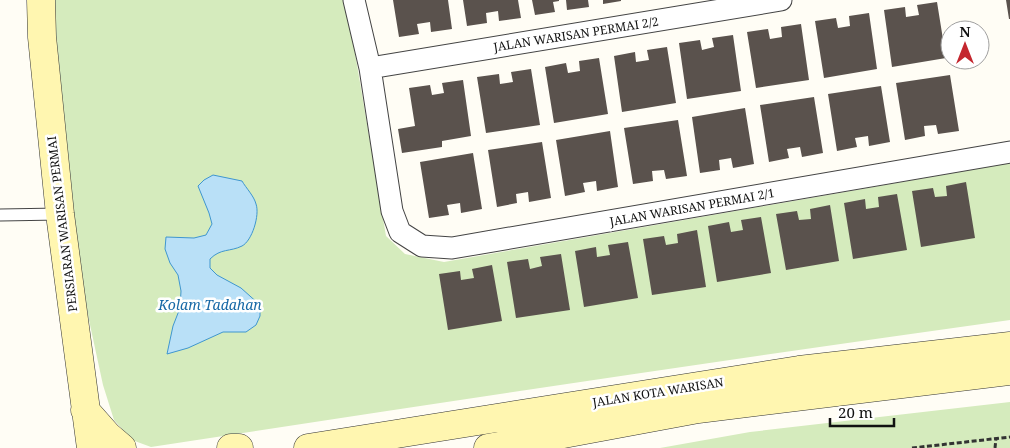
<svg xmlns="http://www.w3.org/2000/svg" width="1010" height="448" font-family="'Noto Serif',serif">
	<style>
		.green { fill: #d5ebbd }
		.water { fill: #b9e0f7; stroke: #3f96cf }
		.building { fill: #5a524d }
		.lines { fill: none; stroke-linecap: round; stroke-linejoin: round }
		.lane-casing { stroke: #444; stroke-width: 13 }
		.street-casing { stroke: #444; stroke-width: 23 }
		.secondary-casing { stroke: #333; stroke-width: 29 }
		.path { stroke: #333; stroke-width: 3; stroke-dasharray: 5 2.5; stroke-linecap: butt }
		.lane { stroke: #fff; stroke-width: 11 }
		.street { stroke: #fff; stroke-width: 21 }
		.secondary { stroke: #fff6b0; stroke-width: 28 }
		.labels { text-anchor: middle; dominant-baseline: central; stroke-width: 5; stroke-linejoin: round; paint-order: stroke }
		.street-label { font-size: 12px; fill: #111; stroke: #fff }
		.water-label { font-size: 14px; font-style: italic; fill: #1768a6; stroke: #fff }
	</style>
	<rect width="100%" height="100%" fill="#fffdf5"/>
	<path class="green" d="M49,0H346L386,236L405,254L444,262L1010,163V320C723,360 437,403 151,447L132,440L114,420L103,385L76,260Z
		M1010,402V448H660L750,432Z"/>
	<path class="water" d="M213,175L242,181C246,188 254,196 256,204C260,215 252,241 242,246C230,252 221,248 210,259V268L217,275L241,288L260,305V316L256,325L246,332H223L188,348L167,354L173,326L180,308L181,291L178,275L170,263L165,249L166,237L194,238L206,235L212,224L209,213L198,186L204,180Z"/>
	<path class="building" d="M393,0H448L452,29L431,32L430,22L417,24L419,34L399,37Z
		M463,0H518L521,18L499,21L498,11L486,13L487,23L467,26Z
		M532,0H559V1L553,2L555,12L535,15Z
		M566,0H588L589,7L567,10Z
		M603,0H621V1L603,4Z
		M1006,0H1010V19H1009Z
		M937,2L946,58L892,67L884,10L905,7L906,17L919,15L917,5Z
		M869,13L877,69L824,78L815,21L836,18L838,28L850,26L849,16Z
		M801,24L809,80L756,88L747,32L768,29L770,39L782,37L781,27Z
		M733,35L741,91L687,99L679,43L700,40L702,50L714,47L712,38Z
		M667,47L676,103L622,112L614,56L635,52L636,62L649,60L647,50Z
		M599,58L608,114L554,123L545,67L566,63L568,73L580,71L579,61Z
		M531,69L540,125L486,133L477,77L499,74L500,84L513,82L511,72Z
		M950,75L959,131L938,134L936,125L924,126L925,136L905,140L896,83Z
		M463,80L471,136L442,141V147L402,153L398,129L415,126L409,88L430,85L432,95L444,93L442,83Z
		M881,86L890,142L869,146L868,136L855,138L857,147L837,151L828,94Z
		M814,97L823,153L802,157L800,147L787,149L789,158L769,162L760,105Z
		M745,108L754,164L733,168L731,158L719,160L720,170L700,173L692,117Z
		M678,120L687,176L666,179L664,170L652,171L653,181L633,184L624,128Z
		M610,131L618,187L597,191L596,181L583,183L585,192L565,196L556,140Z
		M542,142L551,198L529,202L528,192L516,194L517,203L497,207L488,150Z
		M473,153L482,209L461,213L460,203L447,205L449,215L429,218L420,162Z
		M966,182L975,238L921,247L912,191L933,188L935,197L947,196L946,186Z
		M897,194L907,250L853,259L844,203L865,199L866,209L879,207L878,197Z
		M830,205L839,261L786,270L776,214L797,211L799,220L811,219L810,209Z
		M761,217L771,273L717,282L708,226L729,222L731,232L743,230L741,220Z
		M697,230L706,287L652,295L643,239L664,236L666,245L678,243L677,234Z
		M628,242L638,298L584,307L575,251L596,247L597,257L610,255L608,245Z
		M561,254L570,310L516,318L507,262L528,259L530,269L542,266L540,257Z
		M492,265L502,321L448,330L439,274L460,271L461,280L474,278L472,269Z"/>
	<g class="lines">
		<defs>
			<path id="lane" d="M0,215L60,214"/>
			<path id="street" d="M354,0L370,68L392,211L400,232L422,246L452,248L1010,152
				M370,68L781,0"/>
			<path id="secondary" d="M41,0L42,37L60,214L91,448
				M85,410L108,436L122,448
				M231,448H239
				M308,448L799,370L1010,346
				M488,448L698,409L1010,371"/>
		</defs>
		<use href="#lane" class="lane-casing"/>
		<use href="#street" class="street-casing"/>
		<use href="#secondary" class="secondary-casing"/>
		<path class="path" d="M912,448L1010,437
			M995,448L996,438"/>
		<use href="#lane" class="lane"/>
		<use href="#street" class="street"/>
		<use href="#secondary" class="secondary"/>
	</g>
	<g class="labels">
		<g class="street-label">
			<text transform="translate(576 34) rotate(-9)">JALAN WARISAN PERMAI 2/2</text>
			<text transform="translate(692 207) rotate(-10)">JALAN WARISAN PERMAI 2/1</text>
			<text transform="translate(62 224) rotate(-97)">PERSIARAN WARISAN PERMAI</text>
			<text transform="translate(658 392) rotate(-9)">JALAN KOTA WARISAN</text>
		</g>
		<g class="water-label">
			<text x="210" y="304">Kolam Tadahan</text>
		</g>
	</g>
	<g transform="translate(965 45)"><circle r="24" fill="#ffffff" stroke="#a0a0a0"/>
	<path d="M0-4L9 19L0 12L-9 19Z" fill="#c4262e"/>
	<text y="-8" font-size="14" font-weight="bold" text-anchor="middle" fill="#111111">N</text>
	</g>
	<path d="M830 418v8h64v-8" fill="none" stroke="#111111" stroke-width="2.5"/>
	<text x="838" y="418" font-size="15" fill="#111111" stroke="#ffffff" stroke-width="4" paint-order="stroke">20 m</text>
</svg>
